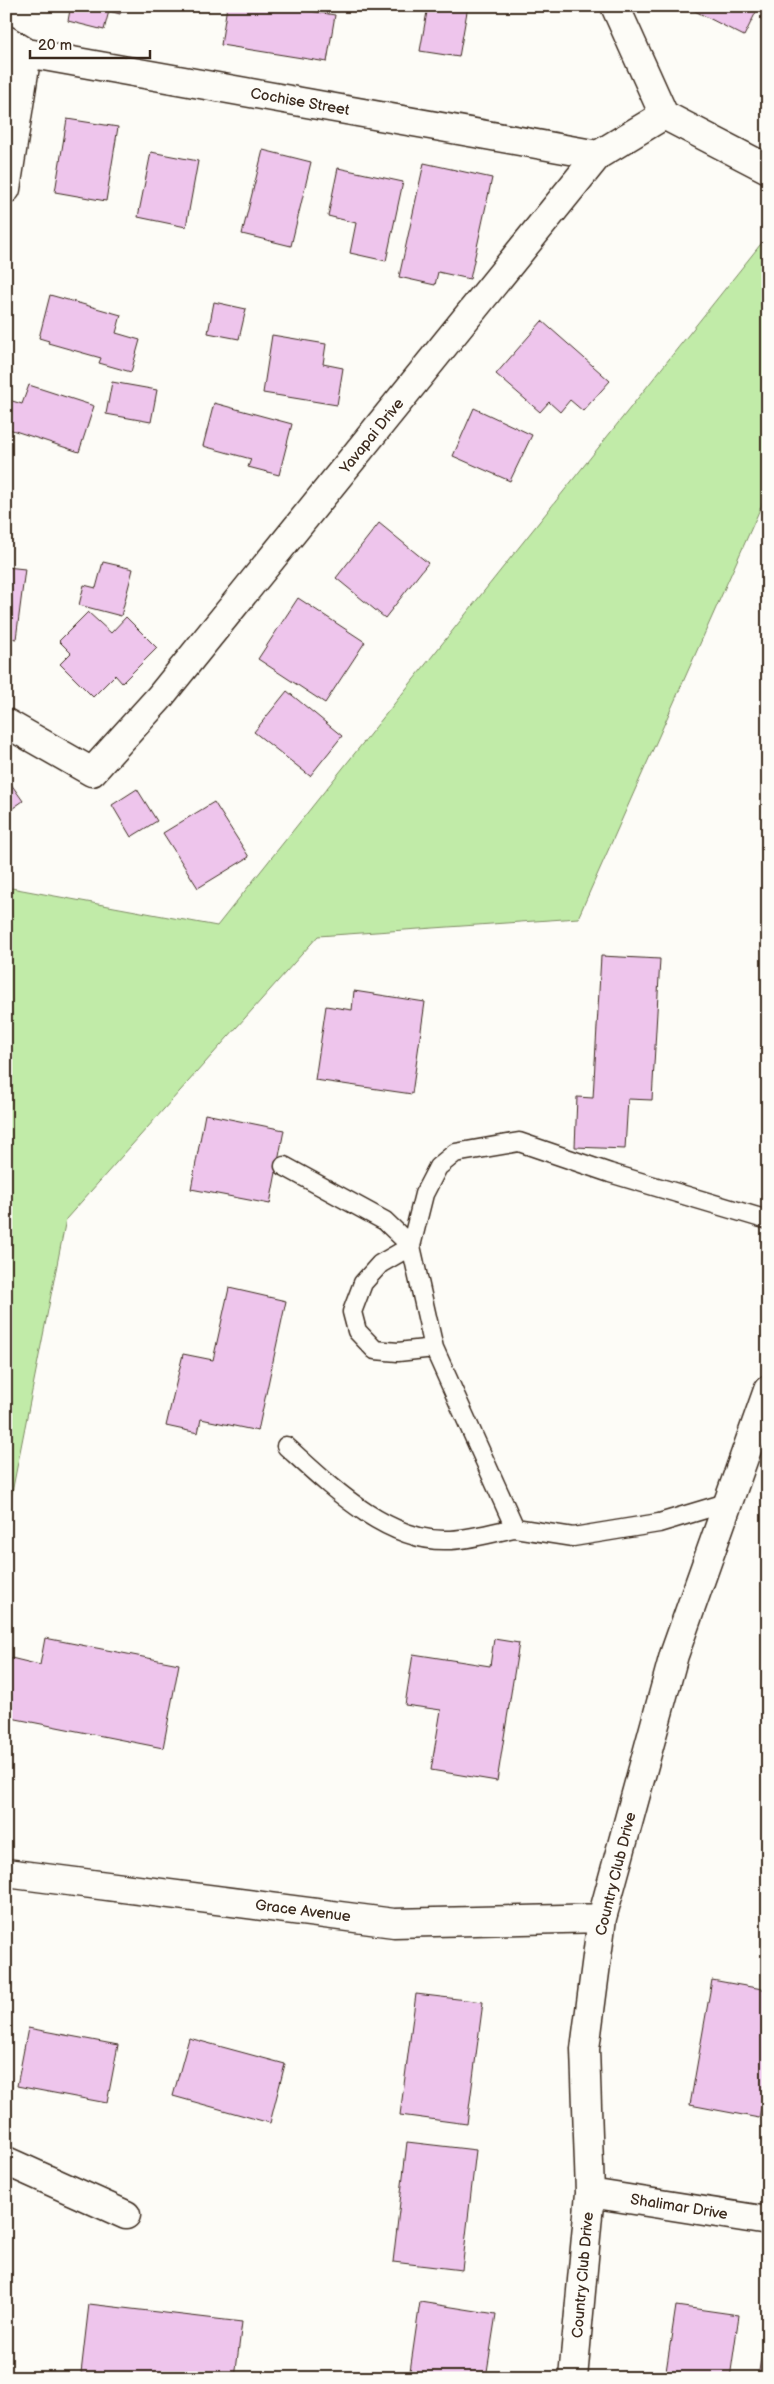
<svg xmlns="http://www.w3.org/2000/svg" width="774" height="2384" font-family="'Balsamiq Sans',sans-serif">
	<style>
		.green { fill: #c1eba8; stroke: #7e8a63 }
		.building { fill: #eec5ec; stroke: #3b2a1e }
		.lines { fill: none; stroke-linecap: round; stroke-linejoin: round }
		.lane-casing { stroke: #3b2a1e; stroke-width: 21 }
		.street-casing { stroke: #3b2a1e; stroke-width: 31 }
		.lane { stroke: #fdfcf7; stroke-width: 18 }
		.street { stroke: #fdfcf7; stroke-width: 28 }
		.labels { text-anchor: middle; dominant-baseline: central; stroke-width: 4; stroke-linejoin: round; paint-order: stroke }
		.street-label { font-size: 15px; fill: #3b2a1e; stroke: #fdfcf7 }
	</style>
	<rect width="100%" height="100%" fill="#fdfcf7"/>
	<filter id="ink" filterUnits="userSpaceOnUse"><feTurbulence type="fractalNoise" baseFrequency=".02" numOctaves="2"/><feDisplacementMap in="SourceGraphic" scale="10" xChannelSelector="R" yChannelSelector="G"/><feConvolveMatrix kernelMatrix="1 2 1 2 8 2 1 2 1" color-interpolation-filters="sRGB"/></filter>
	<g filter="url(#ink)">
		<path class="green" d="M768,235V491L578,918L318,936L66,1219L6,1523V887L217,926Z"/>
		<path class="building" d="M57,6H122L120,14L109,11L104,30L68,21L70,10Z
			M227,6H278L335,15L327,62L221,45Z
			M428,6H468L459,57L420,51Z
			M692,6H759L744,36L691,9Z
			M67,119L118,127L106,201L55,192Z
			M263,150L311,162L291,246L242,234Z
			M151,152L198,161L186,227L138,217Z
			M424,163L492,178L470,279L438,272L435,285L399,277Z
			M338,168L403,182L386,261L350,253L356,223L328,216Z
			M50,295L121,315L116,333L140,340L131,372L99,363L101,358L48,343L49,341L39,338Z
			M214,302L246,309L239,339L208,333Z
			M542,321L610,381L583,411L570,400L560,412L549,402L540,412L496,374Z
			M272,335L326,344L323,364L343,368L337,405L263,393Z
			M112,382L157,390L151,422L106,414Z
			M29,385L94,406L79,452L6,428V408L9,400L22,404Z
			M214,403L292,424L279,475L248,467L251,459L203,446Z
			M474,408L532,435L510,481L453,456Z
			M379,523L428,563L385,618L336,578Z
			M103,562L133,569L121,616L79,605L84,585L96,588Z
			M6,567L25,569L16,639L6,637Z
			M298,598L365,642L325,703L258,659Z
			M88,612L111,633L126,617L157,648L122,683L115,675L93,697L60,664L71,653L59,641Z
			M287,691L342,736L310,776L254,732Z
			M6,777L23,801L6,813Z
			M137,789L157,821L131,837L112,805Z
			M214,802L249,857L198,888L163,833Z
			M601,956L660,959L652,1100L628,1099L625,1149L575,1147L577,1097L593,1098Z
			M354,991L425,1002L412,1094L315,1080L326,1006L352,1010Z
			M205,1114L284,1130L270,1204L191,1189Z
			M229,1288L286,1301L258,1431L201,1419L198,1433L166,1426L183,1354L213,1360Z
			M45,1638L179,1664L163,1748L6,1717V1683L11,1658L40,1665Z
			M494,1639L519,1643L497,1781L431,1770L441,1710L405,1705L413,1654L490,1666Z
			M712,1980L768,1990V2070L759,2118L690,2105Z
			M416,1994L483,2002L467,2124L400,2115Z
			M28,2028L118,2045L107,2103L17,2086Z
			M189,2038L285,2064L270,2123L173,2096Z
			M407,2142L476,2150L462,2270L393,2262Z
			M420,2302L496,2314L486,2378H409Z
			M89,2304L242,2322L235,2378H125L81,2373Z
			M676,2306L739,2315L730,2378H665Z
			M767,2318L768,2378H758Z"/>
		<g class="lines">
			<defs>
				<path id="lane" d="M284,1166L385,1221L411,1246L380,1264L363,1283L352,1312L357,1331L375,1350L398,1352L434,1348
					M286,1446C329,1485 386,1542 447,1540C469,1540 493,1532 515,1528
					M729,1502L659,1523L573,1537L515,1528L434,1348L411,1246L424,1194L438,1167L455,1153L519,1142L610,1173L768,1220"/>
				<path id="street" d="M615,6L664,115L768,169
					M6,40L27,53L598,155
					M6,189L27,53
					M6,723L92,772L159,698L598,155L664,115
					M6,1873L394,1923L602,1918
					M6,2161L126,2215
					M590,2193L768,2221
					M573,2378L590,2193L585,2049L602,1918L674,1655L768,1390"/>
			</defs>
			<use href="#lane" class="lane-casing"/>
			<use href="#street" class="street-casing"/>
			<use href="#lane" class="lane"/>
			<use href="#street" class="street"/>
		</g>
	</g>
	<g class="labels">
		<g class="street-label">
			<text transform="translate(300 102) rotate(10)">Cochise Street</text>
			<text transform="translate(372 436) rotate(-51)">Yavapai Drive</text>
			<text transform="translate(616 1874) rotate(-76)">Country Club Drive</text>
			<text transform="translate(303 1911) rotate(7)">Grace Avenue</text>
			<text transform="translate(679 2207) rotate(9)">Shalimar Drive</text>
			<text transform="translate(583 2275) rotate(-85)">Country Club Drive</text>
		</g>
	</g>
	<rect width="774" height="2384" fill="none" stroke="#fdfcf7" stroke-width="25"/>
	<rect x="12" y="12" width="749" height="2359" fill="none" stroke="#3b2a1e" stroke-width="2" filter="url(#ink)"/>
	<path d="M30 50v8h120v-8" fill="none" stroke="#3b2a1e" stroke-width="2.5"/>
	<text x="38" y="50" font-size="15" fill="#3b2a1e" stroke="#fdfcf7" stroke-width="4" paint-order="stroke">20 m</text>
</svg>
